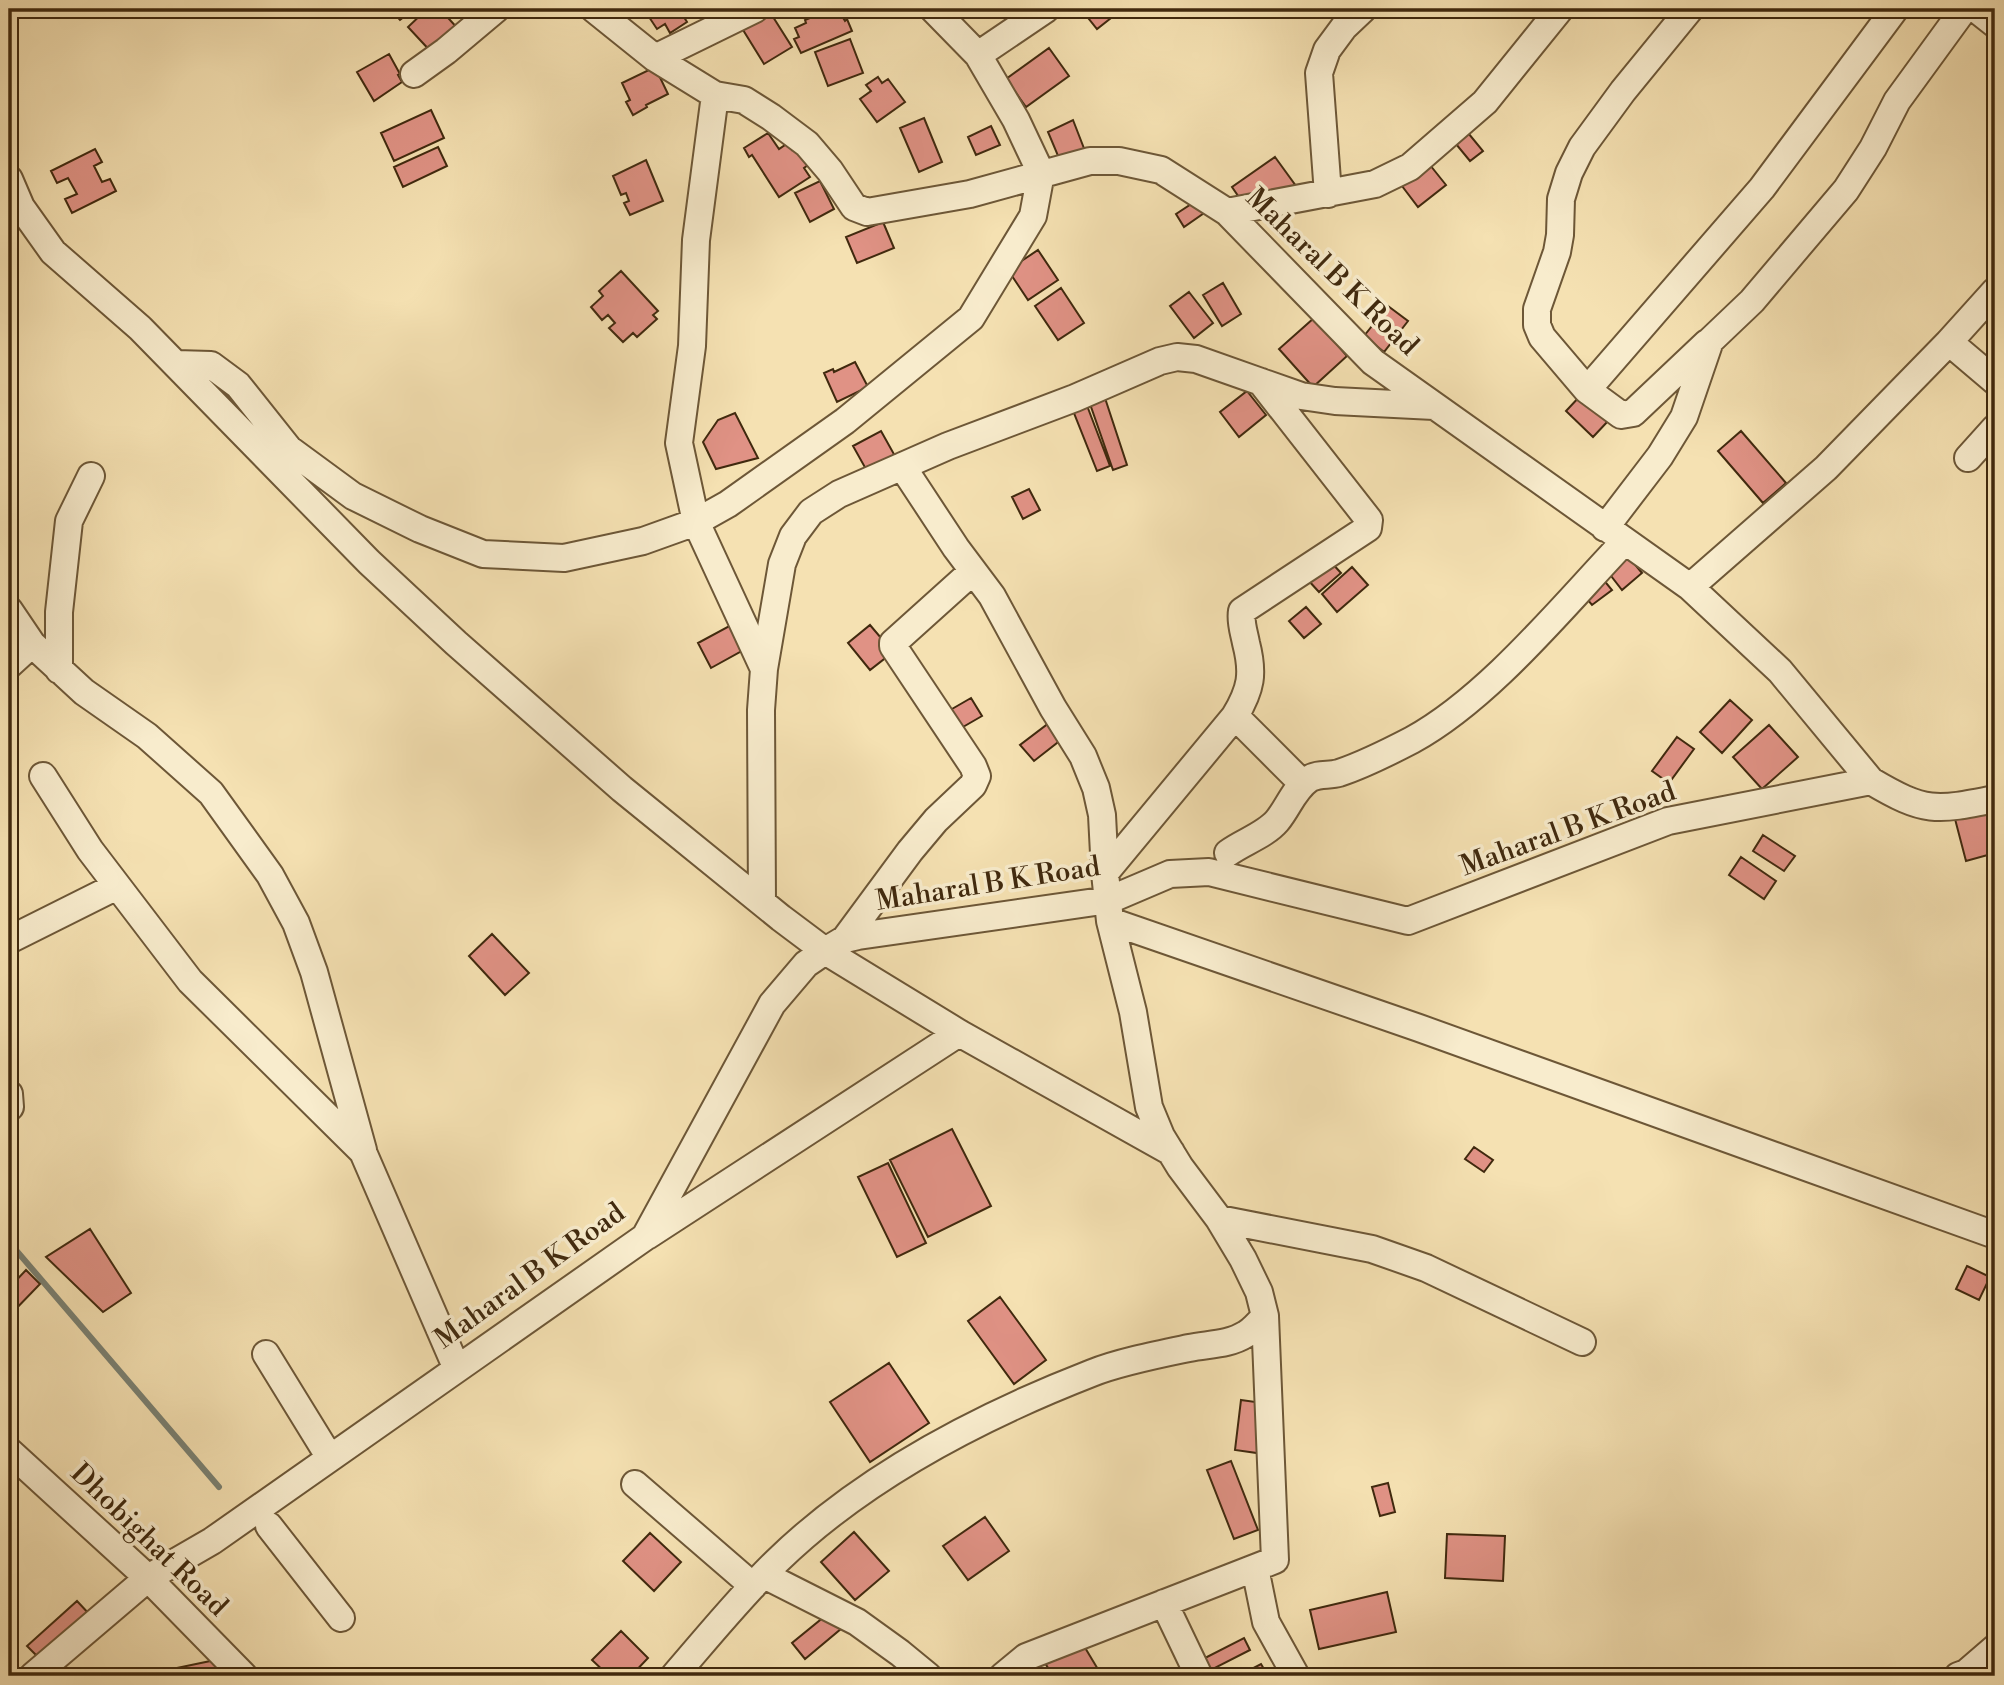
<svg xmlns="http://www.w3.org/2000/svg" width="2004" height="1685" font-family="'Libre Bodoni',serif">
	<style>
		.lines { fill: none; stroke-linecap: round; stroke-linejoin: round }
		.stream { stroke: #7a8173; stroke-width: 6 }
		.building { fill: #e09285; stroke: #40290e; stroke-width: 2 }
		.minor-casing { stroke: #6d5737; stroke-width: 30 }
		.minor { stroke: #f8eccd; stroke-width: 26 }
		.labels { text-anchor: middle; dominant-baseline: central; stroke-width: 7; stroke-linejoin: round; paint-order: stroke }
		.street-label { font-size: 28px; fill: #40290e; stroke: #f8eccd }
	</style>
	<rect width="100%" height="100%" fill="#f5e1b2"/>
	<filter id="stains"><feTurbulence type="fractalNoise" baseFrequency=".00286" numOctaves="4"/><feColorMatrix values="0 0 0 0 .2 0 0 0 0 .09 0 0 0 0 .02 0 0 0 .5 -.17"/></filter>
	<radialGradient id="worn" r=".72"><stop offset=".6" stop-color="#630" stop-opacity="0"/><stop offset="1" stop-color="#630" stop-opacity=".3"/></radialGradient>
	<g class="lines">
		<path class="stream" d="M9,1242L219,1487"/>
	</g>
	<path class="building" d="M390,9H414L400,20Z
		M427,9H440L460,31L434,55L408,27Z
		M649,9H679L687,22L670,33L665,24L657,29L645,11Z
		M766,9H768L792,47L764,64L740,25Z
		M832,9H842L845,15L842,16L845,21L847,19L852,31L801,53L794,39L799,37L795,28L806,23L805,20Z
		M1081,9H1118L1120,11L1097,29Z
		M850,39L863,73L828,86L815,52Z
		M1049,48L1069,76L1026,107L1006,79Z
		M389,54L400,74L398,75L402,82L374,101L357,72Z
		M655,67L668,94L646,105L647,107L633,115L626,102L630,100L622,83Z
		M878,77L882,83L888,79L905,102L877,122L860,99L871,91L866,85Z
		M431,110L444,138L394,161L381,133Z
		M924,118L942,162L919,172L900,128Z
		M1073,120L1085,151L1061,163L1048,132Z
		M991,126L1000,145L976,155L968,137Z
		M1464,128L1483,151L1470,161L1451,138Z
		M768,133L779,149L788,143L792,150L796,148L808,165L804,168L810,177L779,197L752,155L749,157L744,148Z
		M438,147L447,166L403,187L394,167Z
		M95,149L102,162L94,166L102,182L110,179L116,191L72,213L65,199L77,194L68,178L57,183L51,171Z
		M1275,157L1296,186L1243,203L1232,187Z
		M646,160L663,201L630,215L624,203L629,201L626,193L621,195L613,176Z
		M1430,165L1446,185L1418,207L1402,186Z
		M820,181L834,209L810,222L795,193Z
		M1199,199L1207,211L1184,227L1176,214Z
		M883,222L894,248L857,263L846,237Z
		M1038,250L1058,280L1028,300L1008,270Z
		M621,271L658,311L653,315L657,319L637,337L633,333L623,342L609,328L615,323L608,315L602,320L591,307L603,296L599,291Z
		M1223,283L1241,314L1222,326L1203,295Z
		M1061,288L1084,323L1058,340L1035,306Z
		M1189,292L1213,323L1194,338L1170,306Z
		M1388,306L1408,321L1384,352L1364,336Z
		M1314,318L1347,356L1313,387L1279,349Z
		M855,362L868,387L837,402L824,373L833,369L834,372Z
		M1247,391L1266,415L1239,437L1220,412Z
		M1582,394L1609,420L1593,437L1566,411Z
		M1104,395L1127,465L1113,470L1089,401Z
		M1086,403L1110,466L1097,471L1072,408Z
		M735,413L758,458L716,469L703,442L718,420Z
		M881,431L895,456L867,471L853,446Z
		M1741,431L1786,483L1763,503L1718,451Z
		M1029,489L1040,510L1023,519L1012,497Z
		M1628,556L1642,573L1622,590L1608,572Z
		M1330,561L1341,573L1319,592L1308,580Z
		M1352,567L1368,585L1337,612L1322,594Z
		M1602,578L1612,590L1592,605L1582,593Z
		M1306,607L1321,624L1304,638L1289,621Z
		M733,624L747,648L711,668L698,643Z
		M870,625L893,652L870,670L848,643Z
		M971,698L982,716L956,731L945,713Z
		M1730,700L1752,720L1722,753L1700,732Z
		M1049,723L1062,739L1034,761L1020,745Z
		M1769,725L1798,757L1762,789L1733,757Z
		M1677,737L1694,749L1669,783L1652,771Z
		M1995,809V853L1966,861L1955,819Z
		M1763,835L1795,856L1784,871L1753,851Z
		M1741,857L1776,881L1764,899L1729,875Z
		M492,934L529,973L505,995L469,956Z
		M952,1129L991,1206L928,1237L890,1160Z
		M1474,1147L1493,1160L1484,1172L1465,1159Z
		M888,1163L926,1243L897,1257L858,1177Z
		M90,1229L131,1293L103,1312L46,1257Z
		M1967,1266L1990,1277L1979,1300L1956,1289Z
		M26,1270L40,1284L9,1316V1288Z
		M1000,1297L1046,1360L1014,1384L968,1321Z
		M889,1363L929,1423L870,1462L830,1402Z
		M1241,1400L1263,1403L1257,1453L1235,1450Z
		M1231,1461L1258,1530L1234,1539L1207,1470Z
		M1388,1483L1395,1512L1380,1516L1372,1487Z
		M985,1517L1009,1551L968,1580L943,1546Z
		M854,1532L889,1571L855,1600L821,1562Z
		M650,1533L681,1562L654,1591L623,1561Z
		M1447,1534L1505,1536L1503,1581L1445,1578Z
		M1387,1592L1396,1632L1319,1649L1310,1610Z
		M77,1601L91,1616L42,1661L27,1646Z
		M830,1612L842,1628L805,1659L792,1643Z
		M621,1631L648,1658L631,1676H609L592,1660Z
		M1244,1638L1250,1650L1209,1671L1203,1659Z
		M1081,1641L1102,1676H1053L1045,1663Z
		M225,1658L229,1676H168L167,1670Z
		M1261,1664L1268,1676H1238Z"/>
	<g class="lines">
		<defs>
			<path id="minor" d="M933,9L978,55
				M1690,9L1623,91L1582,147L1569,173L1561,199L1560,235L1557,252L1537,309V325L1542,337L1587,390L1621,415L1633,413L1707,343
				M1976,9L1995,24
				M655,58L755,9
				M414,74L446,51L496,9
				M715,95L696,240L692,346L679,443L696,522L764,669
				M9,179L21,207L53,252L140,328L369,562L456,643L622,789L781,918L825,951L959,1033L1171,1152
				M1328,194L1319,73L1327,50L1344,27L1363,9
				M1227,212L1375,184L1410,167L1485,102L1560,9
				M1949,342L1995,381
				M176,364L211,365L238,385L289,449L353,496L420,529L483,554L564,558L643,541L696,522L728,504L845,421L971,318L1033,216L1041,173L1016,120L978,55L1046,9
				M1587,390L1762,188L1895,9
				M1968,458L1995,428
				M902,466L956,548L992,596L1053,708L1083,756L1096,788L1102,815L1105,873L1110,921L1133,1012L1149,1107L1161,1136L1180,1167L1219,1219L1243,1259L1259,1292L1265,1316L1275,1560L1026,1657L1003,1676
				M1605,528L1660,456L1684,417L1710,341L1752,301L1846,190L1873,148L1897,101L1964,9
				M1690,587L1826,468L1949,342L1995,291
				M9,610L32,644L84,692L147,736L211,793L270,875L296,923L314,972L363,1150
				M9,665L32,644
				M59,670V612L69,521L91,476
				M1235,716L1303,784
				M43,776L90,850L190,981L363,1152L457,1369
				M1871,781C1925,813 1935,811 1995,799
				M1228,853C1243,842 1265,835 1277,821C1288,808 1294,789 1309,779C1318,773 1329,776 1339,773C1363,765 1389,752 1412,740C1489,698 1563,606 1624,542
				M1105,873L1235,716C1251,689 1254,674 1246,643C1244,632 1240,622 1242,611L1368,528L1369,520L1261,382
				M762,902L761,710L764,669L782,564L793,536L811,512L839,494L948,446L1075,398L1160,361L1177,357L1196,359L1301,396L1335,401L1434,406
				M1110,921L1419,1028L1995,1235
				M845,939L910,851L936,820L973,785L977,776L973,766L893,646V643L973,571
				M9,940L117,886
				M9,1094L10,1107
				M1219,1219L1372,1249L1426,1268L1582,1342
				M647,1236L959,1033
				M266,1354L330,1458
				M9,1451L148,1578L244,1676
				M635,1484L753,1586
				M269,1526L341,1618
				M1255,1568L1266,1622L1296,1676
				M764,1575L857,1622L900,1653L928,1676
				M1164,1603L1199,1676
				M33,1676L148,1578L212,1541L645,1237L772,1004L806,964L825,951L845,939L858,936L1109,900L1170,874L1209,872L1408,921L1668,821L1871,781L1780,671L1690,587L1373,362L1227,212L1161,170L1119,161H1090L970,194L867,212L854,207L830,171L807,144L771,117L744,100L715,95L655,58L594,9
				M674,1676C707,1638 740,1597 776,1562C864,1476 979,1417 1092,1373C1119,1362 1160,1354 1189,1348C1208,1344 1229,1345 1246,1334C1253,1330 1259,1323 1265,1316
				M1958,1676L1966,1673L1995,1648"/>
		</defs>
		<use href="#minor" class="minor-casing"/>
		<use href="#minor" class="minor"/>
	</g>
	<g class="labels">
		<g class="street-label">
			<text transform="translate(1332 272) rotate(44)">Maharal B K Road</text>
			<text transform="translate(1568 829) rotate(-20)">Maharal B K Road</text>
			<text transform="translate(988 884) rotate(-9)">Maharal B K Road</text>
			<text transform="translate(530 1276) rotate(-36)">Maharal B K Road</text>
			<text transform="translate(149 1540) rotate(44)">Dhobighat Road</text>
		</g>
	</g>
	<rect width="2004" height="1685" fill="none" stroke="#f5e1b2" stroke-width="35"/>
	<rect x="10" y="10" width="1983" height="1664" fill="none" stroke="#40290e" stroke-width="3.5"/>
	<rect x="18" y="18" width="1969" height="1650" fill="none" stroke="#40290e" stroke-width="2"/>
	<rect width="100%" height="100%" filter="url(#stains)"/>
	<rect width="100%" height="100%" fill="url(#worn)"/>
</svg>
